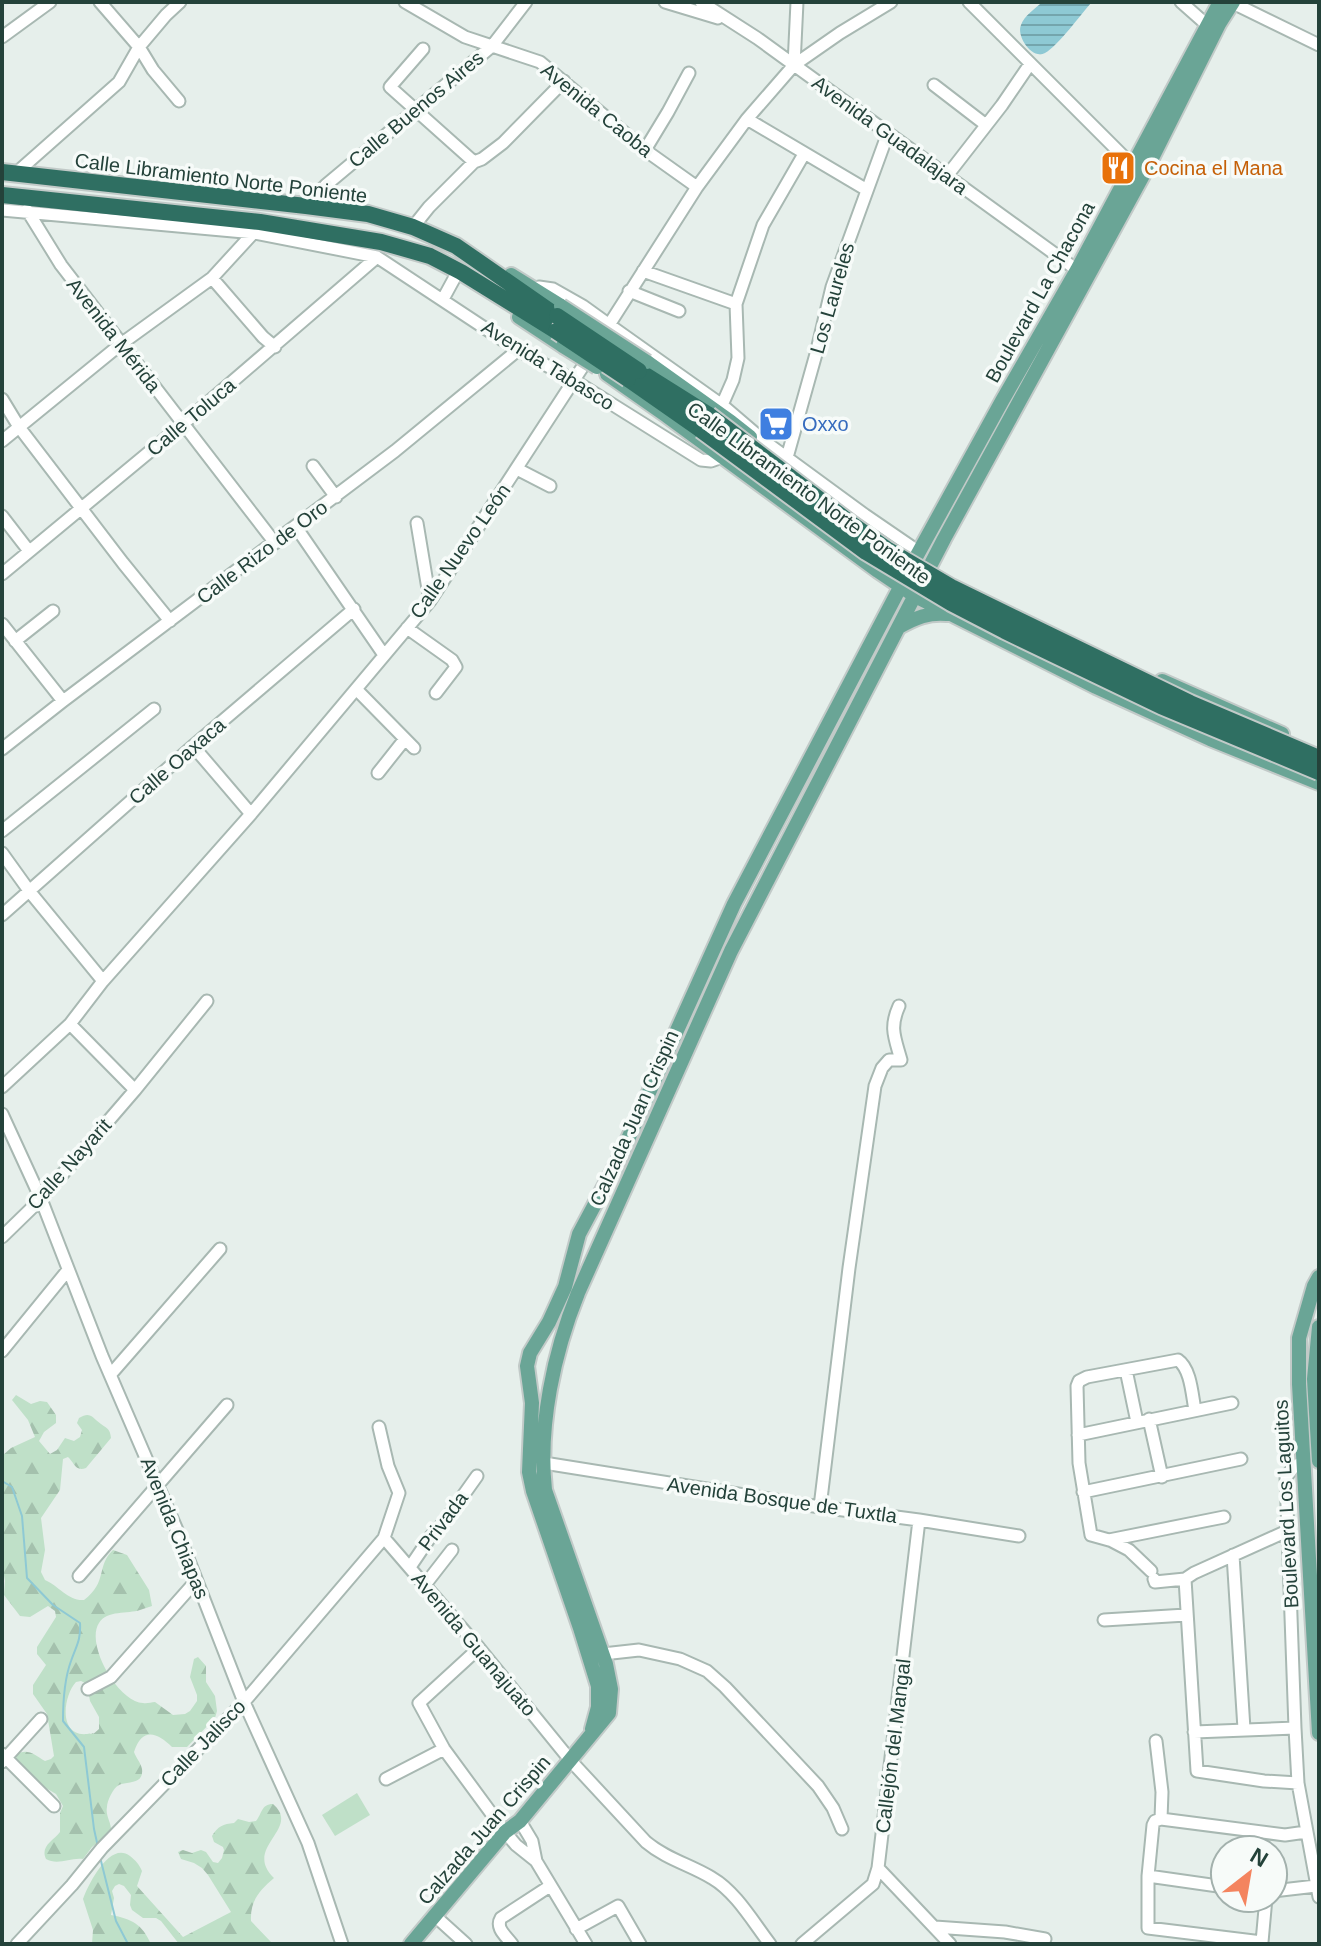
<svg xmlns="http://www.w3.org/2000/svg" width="1321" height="1946" font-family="Arial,sans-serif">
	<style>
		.forest { fill: url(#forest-firs); fill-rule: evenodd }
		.pitch { fill: #bfe0c8 }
		.water { fill: url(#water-rules) }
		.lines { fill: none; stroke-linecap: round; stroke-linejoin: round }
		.stream { stroke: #8ec9d4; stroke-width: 2 }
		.minor-casing { stroke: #a8b8b2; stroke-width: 15 }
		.major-casing { stroke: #c2cac8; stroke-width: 18 }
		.highway-casing { stroke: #c2cac8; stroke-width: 20 }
		.minor { stroke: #fff; stroke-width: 11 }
		.major { stroke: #6aa596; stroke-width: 14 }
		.highway { stroke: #2f6f62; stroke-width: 16 }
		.major-bridge-casing { stroke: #c2cac8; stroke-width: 18; stroke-linecap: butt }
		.highway-bridge-casing { stroke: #c2cac8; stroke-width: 20; stroke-linecap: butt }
		.major-bridge { stroke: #6aa596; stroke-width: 14 }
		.highway-bridge { stroke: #2f6f62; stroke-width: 16 }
		.labels { text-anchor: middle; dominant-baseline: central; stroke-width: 7; stroke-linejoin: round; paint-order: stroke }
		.street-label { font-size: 20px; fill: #24423a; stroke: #f7fbf9 }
		.food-label { font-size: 20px; fill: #c56008; stroke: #f7fbf9; text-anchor: start }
		.shop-label { font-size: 20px; fill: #366cbe; stroke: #f7fbf9; text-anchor: start }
	</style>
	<defs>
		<pattern id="forest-firs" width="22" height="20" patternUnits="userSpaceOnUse" patternTransform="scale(2)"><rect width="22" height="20" fill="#bfe0c8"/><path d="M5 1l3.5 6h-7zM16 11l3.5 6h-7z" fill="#a4c1ad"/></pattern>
		<pattern id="water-rules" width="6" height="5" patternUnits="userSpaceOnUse" patternTransform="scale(2)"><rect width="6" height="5" fill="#8ec9d4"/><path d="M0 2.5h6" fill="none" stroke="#74a5ad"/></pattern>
	</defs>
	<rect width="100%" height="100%" fill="#e6efeb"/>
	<path class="forest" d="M16,1395L31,1404L40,1401L47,1402L56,1415V1423L44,1432L39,1441L50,1454L57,1450L65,1438L74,1441L80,1437L82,1430L77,1423L79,1418C90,1411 92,1417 101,1424C108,1429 110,1429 111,1438L86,1468C75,1472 74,1462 68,1457L63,1459L60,1490L41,1518L45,1550L41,1572L45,1580C59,1586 68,1601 84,1600C108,1582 96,1566 113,1550L127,1555L149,1590L152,1606C148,1607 144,1609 140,1610C128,1614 107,1610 99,1623C85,1644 118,1702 143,1703C147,1704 151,1702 155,1702L173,1715L185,1714L190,1711L197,1701V1695L190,1677L194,1659L198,1657L206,1666V1682L215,1696L217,1711L215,1718L187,1747H172C157,1732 142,1727 134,1752C136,1758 141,1763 142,1769C144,1785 127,1781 119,1785C113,1788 107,1801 107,1807C105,1816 112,1823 111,1832L92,1847L83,1859C71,1857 58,1866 46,1859C40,1846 53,1841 60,1832V1813L63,1806L56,1794L39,1784L15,1761L17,1754C28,1748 35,1755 45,1761L51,1759L54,1756L47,1714L33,1694V1685L46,1665L37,1654V1647L56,1617L55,1611L48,1606L30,1617L20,1616L4,1595L5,1581L2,1564V1456L11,1448L35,1437L28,1420L12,1400ZM81,1681L87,1684L90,1701L99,1717V1729C92,1735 96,1733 87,1734C58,1737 63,1696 76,1682Z
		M273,1804C302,1829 242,1847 274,1878C259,1891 250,1901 251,1921L271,1942L270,1944H179L161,1921L156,1918H143L132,1910L130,1905L131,1895L124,1886L119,1884L115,1886L112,1891L114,1898L111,1915C132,1919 142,1924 151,1944H92L93,1930L83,1899C89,1883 110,1841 130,1856C136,1861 139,1864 142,1871L137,1886L183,1937L231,1912L208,1875L202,1868L194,1863L181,1859L178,1852L183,1850L192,1853L201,1850L206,1852L213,1862L218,1863L222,1858L224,1850L223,1847L214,1842L212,1836C218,1826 223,1824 234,1823L238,1819L249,1822L256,1821C262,1814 261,1804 273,1804Z"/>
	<path class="pitch" d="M357,1793L370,1815L335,1836L322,1815Z"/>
	<path class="water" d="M1042,2H1092C1081,14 1058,46 1045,53C1032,60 1016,36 1021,25C1024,16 1035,9 1042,2Z"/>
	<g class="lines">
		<path class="stream" d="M2,1481L12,1487L22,1516L27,1578L53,1605L80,1623C81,1641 76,1646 71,1661C64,1680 63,1701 63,1721L84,1747L94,1829L98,1847
			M100,1857L116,1921L128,1944"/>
		<defs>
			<path id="minor" d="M100,2L139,47L153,70L179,101
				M405,2L465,37L540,62L645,150L697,187
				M665,2L718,18
				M701,2L757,38L1077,270
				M969,2L1132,165
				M1181,2L1207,25
				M1233,3L1319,45
				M2,37L50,2
				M423,49L390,87L474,162
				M794,65L797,2
				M934,85L986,125
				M747,119L867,190
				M645,150L668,112L689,73
				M15,174L119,82L139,47L166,15L180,2
				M946,177L1002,105L1030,64
				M306,206L326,185L492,46L526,2
				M2,210L255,233L377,257L518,350L575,381L701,460L711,461L722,457
				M27,210L61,265L275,543
				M413,227L429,207L474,162L482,159L503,143L564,81
				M643,271L736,304
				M212,278L263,337L275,347
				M535,291L539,287L553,289L583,306L608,324L722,405L764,441L865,515L919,552
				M629,291L679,311
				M443,299L455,277
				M600,339L697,187L747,119L794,65L840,33L891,2
				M2,399L19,427L123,563L170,621
				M722,405L733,380L738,358L736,304L763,225L804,154
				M2,441L121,344L212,278L256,230
				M786,461L816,354L832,287L888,133
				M313,466L336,497
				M517,469L550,486
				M2,516L29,551
				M417,523L430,601
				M296,527L384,655
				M2,574L183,424L377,257
				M2,624L63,701
				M407,628L452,660L456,667L436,693
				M15,641L53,611
				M356,689L414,748
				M193,746L251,814
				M2,749L63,701L395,451L518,350
				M378,773L405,739
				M2,831L154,709
				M2,853L30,892L103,981
				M2,915L193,746L354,609
				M70,1024L135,1090
				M2,1087L70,1024L103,981L251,814L430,601L589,357
				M2,1114L41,1199L102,1356L177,1530L244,1702L308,1843L342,1944
				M2,1237L41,1199L135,1090L207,1001
				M2,1351L68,1270
				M1126,1370L1137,1422
				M111,1374L220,1249
				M1195,1410C1192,1395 1191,1369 1178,1360L1087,1377L1079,1381L1077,1386L1079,1463L1091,1535L1109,1540L1224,1517
				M1149,1419L1162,1477
				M1078,1435L1232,1403
				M1303,1461L1293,1468L1286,1477L1295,1728L1298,1783L1319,1897
				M544,1463L820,1507L919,1520L1019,1536
				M1083,1492L1241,1459
				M820,1507L849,1268L875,1086L882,1068L889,1060H901C895,1038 889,1028 899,1006
				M384,1538L479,1648L571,1761L646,1842C666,1859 691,1865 712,1878C736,1892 753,1922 770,1944
				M1110,1540L1129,1550L1151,1571
				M1233,1555L1244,1729
				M410,1567L431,1536L445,1521L477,1476
				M79,1576L227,1405
				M1154,1579L1155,1582L1185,1579L1194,1573L1287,1531
				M1185,1579L1197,1771L1264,1781L1298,1783
				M424,1586L452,1550
				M1104,1620L1186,1615
				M479,1648L419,1703L444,1749L505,1832L516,1845L536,1861
				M603,1654L639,1650L680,1659L707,1671L725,1687L818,1786L833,1808L842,1829
				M88,1689L111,1677L196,1581
				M1194,1732L1295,1728
				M1156,1741L1162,1792L1161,1819L1155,1821L1153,1825L1148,1876V1928L1262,1942L1266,1898
				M2,1754L54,1806
				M2,1762L41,1719
				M386,1779L444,1749
				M1161,1819L1285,1835L1306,1832
				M520,1821L532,1841L536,1861L586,1944
				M878,1868L950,1944
				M1148,1876L1225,1887
				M1273,1891L1316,1886
				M435,1916L466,1944
				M935,1927L1005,1932L1045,1939
				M576,1929L618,1906L640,1944
				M17,1944L72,1885L102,1848L244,1702L384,1538L399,1493L388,1466L379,1427
				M512,1944C506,1936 495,1928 501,1918L550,1886
				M802,1944L873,1884L878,1868L919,1520"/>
			<path id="major" d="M511,275L561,306
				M519,317L563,346
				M647,362L731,422L750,437
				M607,374L667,416L878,571L915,596L1096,687L1210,739L1319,783
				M899,627C915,618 929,612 947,614
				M1162,681L1282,734
				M1319,1277L1314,1286L1299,1338V1384L1319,1733
				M1319,1327L1314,1379L1319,1461
				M592,1729L598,1707V1686L580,1628L533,1491L529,1472L532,1403L527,1366L530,1353L549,1322L565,1287L579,1234L619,1159L734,904L915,559L1002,401L1077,270L1220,2
				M411,1944L505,1832L520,1821L609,1713L611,1689L606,1664L545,1490C538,1426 554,1352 578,1293L731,951L944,539L1146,170L1219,24L1233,2"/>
			<path id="highway" d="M2,172L306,206L368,214L413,227L456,246L557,316
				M2,195L260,222L381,242L430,256L461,272L556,331
				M639,371L709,415
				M628,379L701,430"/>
		</defs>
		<use href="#minor" class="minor-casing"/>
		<use href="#major" class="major-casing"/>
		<use href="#highway" class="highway-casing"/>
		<use href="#minor" class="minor"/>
		<use href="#major" class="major"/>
		<use href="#highway" class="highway"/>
		<defs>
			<path id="major-bridge" d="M561,306L647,362
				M563,346L597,367"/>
			<path id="highway-bridge" d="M557,316L639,371
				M556,331L628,379
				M709,415L853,525L888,550L951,587L1190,703L1319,758
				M701,430L866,552L951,603L1005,631L1161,706L1319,772"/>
		</defs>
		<use href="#major-bridge" class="major-bridge-casing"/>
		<use href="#highway-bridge" class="highway-bridge-casing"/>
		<use href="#major-bridge" class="major-bridge"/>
		<use href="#highway-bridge" class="highway-bridge"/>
	</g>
	<defs>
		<symbol id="restaurant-square" viewBox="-11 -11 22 22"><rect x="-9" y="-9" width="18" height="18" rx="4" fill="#e8710a" stroke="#f7fbf9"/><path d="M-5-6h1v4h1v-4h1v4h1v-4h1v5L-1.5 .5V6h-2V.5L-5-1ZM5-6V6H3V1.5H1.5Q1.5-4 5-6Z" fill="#fff"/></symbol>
		<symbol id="supermarket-square" viewBox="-11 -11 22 22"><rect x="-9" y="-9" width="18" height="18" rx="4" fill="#3f7fe0" stroke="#f7fbf9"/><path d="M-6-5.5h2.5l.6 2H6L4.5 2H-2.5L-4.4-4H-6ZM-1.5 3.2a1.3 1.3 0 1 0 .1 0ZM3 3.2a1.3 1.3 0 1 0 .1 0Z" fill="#fff"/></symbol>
	</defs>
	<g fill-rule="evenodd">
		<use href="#restaurant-square" x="1098" y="148" width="40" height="40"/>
		<use href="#supermarket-square" x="756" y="404" width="40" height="40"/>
	</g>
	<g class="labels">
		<g class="street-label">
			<text transform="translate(416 109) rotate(-40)">Calle Buenos Aires</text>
			<text transform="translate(597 110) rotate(39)">Avenida Caoba</text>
			<text transform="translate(890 135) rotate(36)">Avenida Guadalajara</text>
			<text transform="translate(221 178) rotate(7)">Calle Libramiento Norte Poniente</text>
			<text transform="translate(1040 292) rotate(-61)">Boulevard La Chacona</text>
			<text transform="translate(832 298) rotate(-74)">Los Laureles</text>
			<text transform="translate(114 335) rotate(52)">Avenida Mérida</text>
			<text transform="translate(548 365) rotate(32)">Avenida Tabasco</text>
			<text transform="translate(191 417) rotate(-40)">Calle Toluca</text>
			<text transform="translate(809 493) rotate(36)">Calle Libramiento Norte Poniente</text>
			<text transform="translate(460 551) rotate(-55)">Calle Nuevo León</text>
			<text transform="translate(262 552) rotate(-37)">Calle Rizo de Oro</text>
			<text transform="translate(177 761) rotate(-41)">Calle Oaxaca</text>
			<text transform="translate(634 1118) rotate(-66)">Calzada Juan Crispin</text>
			<text transform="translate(69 1164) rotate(-48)">Calle Nayarit</text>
			<text transform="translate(782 1500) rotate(8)">Avenida Bosque de Tuxtla</text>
			<text transform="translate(1286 1504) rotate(-93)">Boulevard Los Laguitos</text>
			<text transform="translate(443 1521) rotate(-53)">Privada</text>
			<text transform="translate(175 1528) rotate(68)">Avenida Chiapas</text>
			<text transform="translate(474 1644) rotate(50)">Avenida Guanajuato</text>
			<text transform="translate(203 1743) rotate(-46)">Calle Jalisco</text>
			<text transform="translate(893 1746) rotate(-83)">Callejón del Mangal</text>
			<text transform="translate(484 1830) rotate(-49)">Calzada Juan Crispin</text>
		</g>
		<g class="food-label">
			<text x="1144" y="168">Cocina el Mana</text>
		</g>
		<g class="shop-label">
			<text x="802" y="424">Oxxo</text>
		</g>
	</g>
	<rect width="1321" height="1946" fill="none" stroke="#24423a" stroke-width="8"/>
	<g transform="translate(1249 1874) rotate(31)"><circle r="38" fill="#f7fbf9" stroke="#a3b1ad" stroke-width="2"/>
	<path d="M0-6L14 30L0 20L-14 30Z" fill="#f4845f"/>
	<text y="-12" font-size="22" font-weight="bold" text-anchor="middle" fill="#24423a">N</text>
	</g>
</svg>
